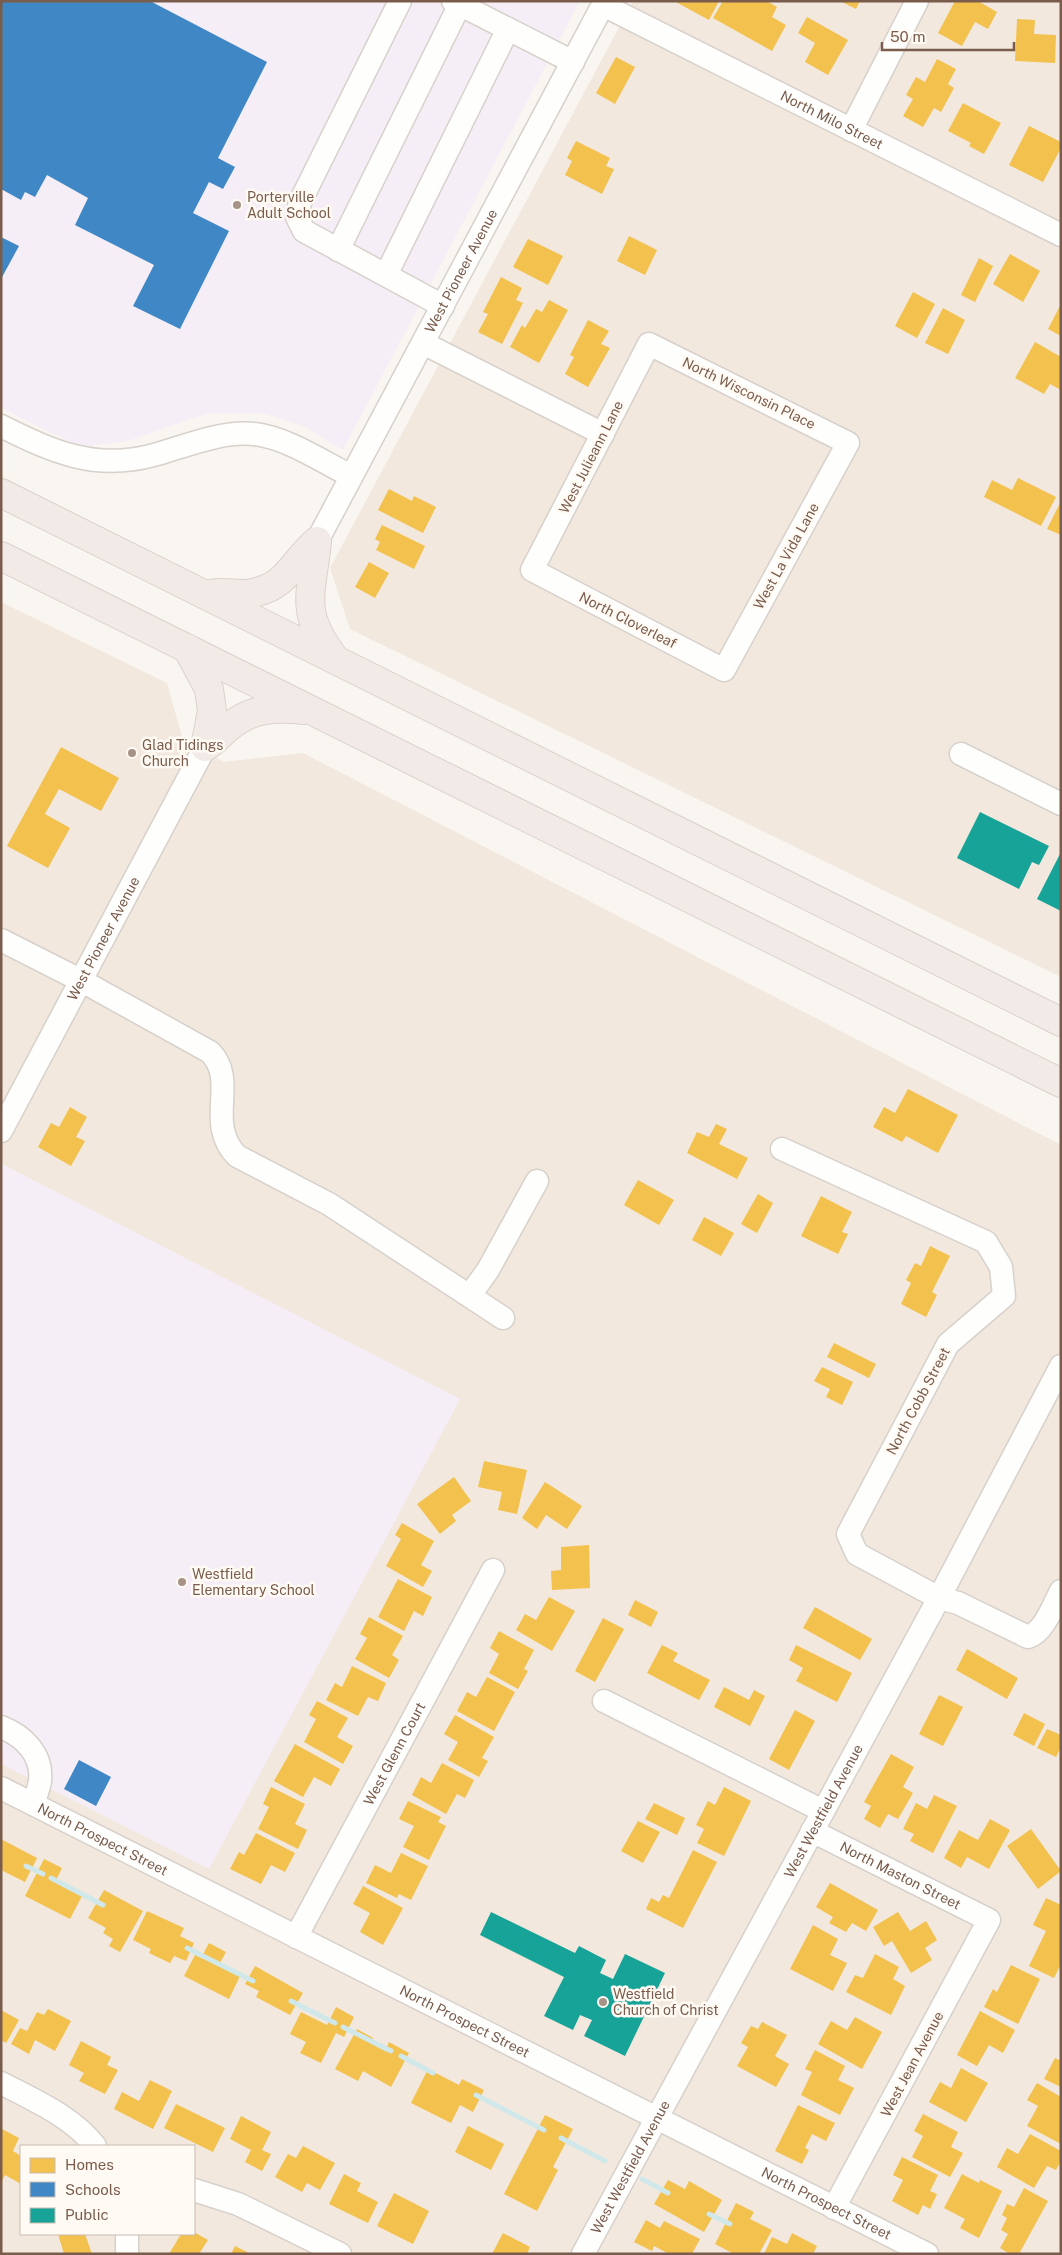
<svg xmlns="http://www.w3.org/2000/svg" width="1062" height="2255" font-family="'Public Sans',sans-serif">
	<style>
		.residential { fill: #f2e8de; fill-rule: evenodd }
		.education { fill: #f6eef6 }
		.homes { fill: #f2c14e }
		.schools { fill: #3f88c5 }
		.public { fill: #17a398 }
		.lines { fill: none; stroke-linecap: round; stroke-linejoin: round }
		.stream { stroke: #d0e8ea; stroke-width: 5 }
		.minor-casing { stroke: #d7d1cb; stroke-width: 25 }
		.highway-casing { stroke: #dad1cc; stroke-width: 30 }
		.minor { stroke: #fefefd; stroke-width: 22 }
		.highway { stroke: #f2eae7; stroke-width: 28 }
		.poi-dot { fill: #a69286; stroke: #fffaf3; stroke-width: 2 }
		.labels { text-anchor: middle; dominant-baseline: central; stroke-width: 5; stroke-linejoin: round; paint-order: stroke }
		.street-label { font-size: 14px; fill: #7a5c4d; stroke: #fffaf3 }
		.poi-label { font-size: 14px; fill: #7a5c4d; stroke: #fffaf3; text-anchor: start }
	</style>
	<rect width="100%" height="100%" fill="#f9f5f0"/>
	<path class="residential" d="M633,1H1061V977L350,629L330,568Z
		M1,602L167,683L183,740L224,762L303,753L1061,1145V2254H1ZM21,2146H194V2234H21Z"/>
	<path class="education" d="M1,1H580L343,450L303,426L266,414L208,413L128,441L80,447L1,408Z
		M2,1164L460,1399L209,1869L1,1764Z"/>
	<path class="homes" d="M674,1H719L709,20Z
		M723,1H767L777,7L772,17L786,25L772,51L713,18Z
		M840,1H860L856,9Z
		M955,1H978L997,12L988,29L975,22L962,46L938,33Z
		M807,17L848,40L828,75L805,62L815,43L798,33Z
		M1017,19L1035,20L1034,34L1056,35L1055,63L1015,61Z
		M616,57L635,67L615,104L596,93Z
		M937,59L956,69L948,84L954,88L941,112L934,108L923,127L903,116L913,99L906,95L916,77L925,82Z
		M963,103L1001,123L984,154L969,146L971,143L948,131Z
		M1029,126L1061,142V148L1043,182L1009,165Z
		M576,141L610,158L606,166L614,169L602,194L565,175L572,161L567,158Z
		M629,236L657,250L645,275L617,261Z
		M528,239L563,256L548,285L513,267Z
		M1010,254L1040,271L1023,302L993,284Z
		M979,258L993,266L975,302L961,295Z
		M501,277L522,288L516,300L523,303L502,344L478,332L488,314L483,312Z
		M913,292L935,304L917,338L895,326Z
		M549,300L568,310L539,363L510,347L522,325L525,328L536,309L542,312Z
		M1061,304V336L1048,329Z
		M943,308L965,320L948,354L925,343Z
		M588,320L609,331L601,344L610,348L588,387L565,374L574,357L570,355Z
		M1035,342L1061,357V390L1050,384L1044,394L1015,378Z
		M1018,478L1056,497L1041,526L984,497L992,480L1012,490Z
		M389,489L412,501L414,496L436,507L423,533L378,510Z
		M1061,501V535L1047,529Z
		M382,525L425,546L414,569L376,550L380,542L375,539Z
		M369,562L389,573L375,598L355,587Z
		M61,747L119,778L101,811L59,789L45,814L70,828L48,868L7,846Z
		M908,1089L958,1115L938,1153L906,1136L902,1142L873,1127L884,1107L895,1113Z
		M70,1107L87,1117L76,1137L85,1141L71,1166L38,1147L51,1123L59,1127Z
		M716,1124L727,1129L719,1144L748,1158L737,1179L687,1153L697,1132L709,1137Z
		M638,1180L674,1200L659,1225L624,1205Z
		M758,1194L773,1203L757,1233L741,1224Z
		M821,1196L852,1212L842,1232L848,1234L838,1254L801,1236Z
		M704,1217L734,1233L721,1256L692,1240Z
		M930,1246L950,1256L932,1292L937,1295L926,1317L901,1304L911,1283L906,1280L915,1263L921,1266Z
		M834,1343L876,1364L869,1378L827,1357Z
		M822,1367L853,1382L842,1405L826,1397L830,1389L814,1381Z
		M484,1461L527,1470L517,1514L498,1510L502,1492L478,1487Z
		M454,1477L471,1501L452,1515L456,1521L440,1534L417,1504Z
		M545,1482L582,1506L567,1529L546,1515L537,1529L522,1518Z
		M402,1523L434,1541L421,1565L432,1571L423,1587L386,1566L401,1539L395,1535Z
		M589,1545L590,1588L552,1590L551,1571L561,1570V1547Z
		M398,1579L432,1597L423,1616L414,1611L404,1631L378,1617Z
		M549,1597L575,1611L552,1651L516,1630L525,1614L536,1620Z
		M635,1600L658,1612L651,1627L628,1615Z
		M815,1607L872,1639L860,1660L803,1628Z
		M369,1617L403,1636L392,1655L399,1660L389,1678L355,1659L367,1638L360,1634Z
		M603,1618L624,1629L595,1682L575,1671Z
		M499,1631L534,1650L524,1669L528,1671L518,1689L489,1673L499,1654L490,1648Z
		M662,1645L678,1653L673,1661L710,1680L699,1700L647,1673Z
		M796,1645L852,1673L837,1702L796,1681L803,1668L789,1660Z
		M967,1649L1018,1678L1007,1699L956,1670Z
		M352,1666L386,1683L378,1701L368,1697L358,1716L326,1700L335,1683L342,1687Z
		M487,1677L515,1692L494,1731L457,1711L467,1692L476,1697Z
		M724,1687L749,1700L754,1690L765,1696L750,1726L714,1707Z
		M939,1695L963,1707L943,1746L919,1734Z
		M317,1701L348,1718L337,1737L353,1746L343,1764L304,1742L316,1719L309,1715Z
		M795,1710L815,1721L789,1770L769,1759Z
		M1024,1713L1045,1724L1034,1746L1013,1735Z
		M455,1715L494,1737L482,1758L488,1761L479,1777L448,1760L458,1742L444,1734Z
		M1047,1729L1061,1735V1747L1056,1757L1037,1748Z
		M295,1744L340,1769L331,1786L314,1777L303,1797L274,1781Z
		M891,1754L914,1767L903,1787L913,1793L898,1819L888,1814L880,1828L864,1819L871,1806L864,1802Z
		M442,1763L474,1780L465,1798L457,1794L446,1814L412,1795L421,1777L431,1783Z
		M271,1787L305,1804L295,1824L307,1830L298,1849L258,1829L269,1807L263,1804Z
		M724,1787L751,1801L724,1856L697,1843L704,1829L696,1825L708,1801L715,1805Z
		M934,1795L957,1806L933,1853L910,1841L914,1834L903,1829L916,1803L927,1809Z
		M408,1801L441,1817L438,1822L446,1826L429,1860L403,1847L414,1826L399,1819Z
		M654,1803L685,1818L677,1835L645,1819Z
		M990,1819L1010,1830L989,1869L967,1857L961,1868L944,1858L959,1830L978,1840Z
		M638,1821L660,1832L643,1863L621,1851Z
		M1031,1829L1061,1871L1038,1889L1007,1846Z
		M256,1833L295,1853L285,1872L271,1865L261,1884L230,1869L239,1852L244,1855Z
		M1,1839L37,1858L25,1882L1,1870Z
		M693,1850L717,1862L683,1928L646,1909L651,1898L659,1902L663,1895L669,1898Z
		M401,1853L428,1866L411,1900L399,1894L397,1898L366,1883L375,1865L391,1873Z
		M44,1859L62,1868L55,1882L82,1896L70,1919L25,1896Z
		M830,1883L878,1910L866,1931L852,1923L846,1932L829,1923L833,1917L816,1907Z
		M363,1886L403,1908L383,1945L360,1932L370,1913L353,1904Z
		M104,1890L143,1911L120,1952L109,1946L113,1939L103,1933L106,1928L88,1918Z
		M1046,1898L1061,1905V1964L1054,1978L1029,1966L1046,1931L1033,1925Z
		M147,1911L184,1928L180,1936L194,1943L186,1961L174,1956L170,1963L149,1953L151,1949L133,1940Z
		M898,1912L910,1931L926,1921L937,1940L925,1948L932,1960L911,1973L892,1941L884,1946L873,1927Z
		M813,1925L838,1939L830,1955L847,1963L833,1991L790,1969Z
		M209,1943L226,1952L219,1965L240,1976L229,1999L184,1976L195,1955L201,1958Z
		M875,1954L899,1967L893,1979L905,1986L891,2015L846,1992L855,1975L863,1978Z
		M1011,1965L1040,1979L1018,2024L984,2007L993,1989L997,1992Z
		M255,1966L303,1993L290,2015L256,1997L259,1991L245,1984Z
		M336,2007L354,2017L344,2037L336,2033L321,2063L300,2053L306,2042L290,2034L301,2012L327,2025Z
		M48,2009L71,2021L55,2051L35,2040L29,2054L11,2044L20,2028L27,2031L37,2012L44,2015Z
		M1,2010L19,2020L6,2043L1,2040Z
		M980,2011L1015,2030L1003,2053L989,2045L977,2066L957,2055Z
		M855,2017L882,2032L862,2069L818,2044L831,2021L847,2030Z
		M762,2022L787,2035L775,2056L789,2064L776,2087L737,2066L748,2047L741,2043L751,2026L758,2029Z
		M357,2029L373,2038L370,2043L385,2051L389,2042L409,2053L391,2087L363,2071L358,2081L335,2069Z
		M81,2041L111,2057L107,2065L118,2070L105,2094L79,2081L84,2073L69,2065Z
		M815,2050L845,2066L838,2080L854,2088L840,2115L801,2095L812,2072L805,2069Z
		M1055,2058L1061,2061V2087L1044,2079Z
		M961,2068L988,2083L966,2122L929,2102L940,2082L951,2088Z
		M428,2069L459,2085L462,2079L484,2090L473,2112L460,2105L451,2123L411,2103Z
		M150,2080L172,2091L153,2129L114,2109L122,2092L139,2101Z
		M1037,2083L1061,2097V2144L1027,2126L1038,2106L1027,2100Z
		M176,2104L225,2128L213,2152L164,2128Z
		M798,2105L835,2123L826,2141L812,2134L805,2148L809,2150L802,2164L775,2151Z
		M923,2114L958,2132L951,2147L963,2153L950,2177L912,2157L923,2136L914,2131Z
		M545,2115L573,2129L553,2167L558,2170L537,2211L504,2194Z
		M241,2116L271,2132L262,2150L271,2154L262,2171L245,2162L251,2150L230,2139Z
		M468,2126L504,2144L491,2170L455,2152Z
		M2,2129L19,2138L13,2151L21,2156V2184L5,2175L1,2183Z
		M1030,2134L1061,2151V2161L1056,2170L1047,2166L1034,2188L997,2167L1007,2148L1018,2154Z
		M303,2146L335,2163L320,2190L307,2183L302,2192L275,2177L288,2154L296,2158Z
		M902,2157L938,2175L930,2191L937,2194L930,2209L923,2205L918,2215L892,2201L903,2180L893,2175Z
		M344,2174L361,2183L357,2191L378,2202L368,2223L329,2204Z
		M962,2174L979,2183L980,2180L1002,2191L979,2238L960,2228L965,2219L944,2208Z
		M668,2180L685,2189L689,2181L722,2200L704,2232L654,2204Z
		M1024,2188L1048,2201L1019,2254H1010L1000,2248L1008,2234L1001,2230L1007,2218L1002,2215L1007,2204L1014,2207Z
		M394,2193L429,2211L413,2244L377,2226Z
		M736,2203L754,2212L750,2219L772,2230L759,2254H734L715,2244Z
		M646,2220L660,2228L664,2221L700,2239L692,2254H669L654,2246L652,2251L634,2242Z
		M194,2232L208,2240L199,2254H169L181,2234H194Z
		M503,2233L530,2247L527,2254H492Z
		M792,2233L817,2246L813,2254H764L772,2237L787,2244Z
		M58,2234H85L92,2254H64Z
		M235,2246L251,2254H231Z"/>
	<path class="schools" d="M1,1H150L267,62L218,158L235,167L223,189L209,182L193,213L229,231L180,329L133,306L154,265L75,225L88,198L47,175L35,197L25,192L21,200L1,189Z
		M1,237L19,246L1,279Z
		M79,1760L111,1777L96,1806L64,1789Z"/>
	<path class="public" d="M980,812L1049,846L1039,865L1032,862L1019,889L957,858Z
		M1061,852V911L1037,899Z
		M491,1912L575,1953L579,1946L606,1960L600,1973L613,1979L625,1954L665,1973L625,2056L584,2036L592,2020L580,2015L573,2030L544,2016L564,1977L480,1935Z"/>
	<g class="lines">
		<path class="stream" d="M26,1866L43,1874
			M51,1878L103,1905
			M187,1948L253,1981
			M291,2001L335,2023
			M343,2027L391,2051
			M401,2056L433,2073
			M476,2095L544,2130
			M561,2138L605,2161
			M642,2179L668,2193
			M709,2214L730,2224"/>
		<defs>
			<g id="minor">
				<path d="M400,1L300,202L297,217L304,231L443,306"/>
				<path d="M453,1L573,62"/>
				<path id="s1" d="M603,5L1061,235"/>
				<path d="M851,130L917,1"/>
				<path d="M338,250L460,4"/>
				<path d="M386,275L508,29"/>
				<path d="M423,343L603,434"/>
				<path d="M649,344L848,443L724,670L532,570Z"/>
				<path d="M1,426C53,452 95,471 154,455C186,446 220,431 254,434C288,438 321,461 351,476"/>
				<path id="s2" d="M317,541L605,1"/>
				<path d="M961,754L1061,804"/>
				<path d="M1,940L82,981L210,1052C239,1081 204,1123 237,1156L329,1204L503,1318"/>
				<path id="s3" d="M1,1131L205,747"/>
				<path d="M782,1149L986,1242L1001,1267L1004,1296L948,1344L848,1534L857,1554L939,1598L958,1603L1028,1637C1044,1632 1053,1606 1061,1591"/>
				<path d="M470,1295L488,1270L537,1181"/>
				<path d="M604,1701L823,1811"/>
				<path d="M1,1727C24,1736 43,1755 40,1781C39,1789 35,1797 33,1804"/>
				<path id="s4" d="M1,1788L927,2254"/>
				<path id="s5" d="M812,1831L989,1920L834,2208"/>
				<path id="s6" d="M296,1937L493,1570"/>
				<path d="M1,2083C34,2100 73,2117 95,2146"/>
				<path d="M194,2190L238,2204L340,2254"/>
				<path d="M127,2234V2254"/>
				<path id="s7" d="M583,2254L939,1598L1061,1366"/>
			</g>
			<path id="highway" d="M1,493L1061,1022
				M317,541C312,595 298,610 335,659
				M1,556L1061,1083
				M211,594C225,591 239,596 253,593C288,586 293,561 317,541
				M187,648L209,689L212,711L205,747
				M205,747C215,741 220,734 229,727C251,708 276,707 304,710"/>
		</defs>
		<use href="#minor" class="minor-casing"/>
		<use href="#highway" class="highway-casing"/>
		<use href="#minor" class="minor"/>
		<use href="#highway" class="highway"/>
	</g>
	<g class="poi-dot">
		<circle cx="237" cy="205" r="5"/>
		<circle cx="132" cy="753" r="5"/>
		<circle cx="182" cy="1582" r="5"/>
		<circle cx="603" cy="2002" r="5"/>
	</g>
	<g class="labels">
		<g class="street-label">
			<text stroke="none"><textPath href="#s1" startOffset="256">North Milo Street</textPath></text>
			<text stroke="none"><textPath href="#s2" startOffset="306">West Pioneer Avenue</textPath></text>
			<text transform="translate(749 393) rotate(26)">North Wisconsin Place</text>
			<text transform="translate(591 457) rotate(-63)">West Julieann Lane</text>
			<text transform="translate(786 556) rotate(-61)">West La Vida Lane</text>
			<text transform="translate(628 620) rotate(27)">North Cloverleaf</text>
			<text stroke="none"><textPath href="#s3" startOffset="218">West Pioneer Avenue</textPath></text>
			<text transform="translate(918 1401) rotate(-62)">North Cobb Street</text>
			<text stroke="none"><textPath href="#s6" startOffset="208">West Glenn Court</textPath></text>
			<text stroke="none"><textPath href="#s7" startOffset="504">West Westfield Avenue</textPath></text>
			<text stroke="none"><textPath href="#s4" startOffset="114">North Prospect Street</textPath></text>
			<text stroke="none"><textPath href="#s5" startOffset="99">North Maston Street</textPath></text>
			<text stroke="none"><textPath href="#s4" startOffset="519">North Prospect Street</textPath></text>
			<text transform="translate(912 2064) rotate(-62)">West Jean Avenue</text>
			<text stroke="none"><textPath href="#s7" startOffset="99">West Westfield Avenue</textPath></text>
			<text stroke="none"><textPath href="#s4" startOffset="924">North Prospect Street</textPath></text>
		</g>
		<g class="poi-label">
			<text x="247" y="197">Porterville<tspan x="247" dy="16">Adult School</tspan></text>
			<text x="142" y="745">Glad Tidings<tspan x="142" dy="16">Church</tspan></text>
			<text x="192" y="1574">Westfield<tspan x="192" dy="16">Elementary School</tspan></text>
			<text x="613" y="1994">Westfield<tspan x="613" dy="16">Church of Christ</tspan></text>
		</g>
	</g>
	<rect width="1062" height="2255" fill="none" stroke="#7a5c4d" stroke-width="5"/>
	<rect x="20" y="2145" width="175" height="90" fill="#fffaf3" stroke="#cabbb1"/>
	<rect x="30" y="2158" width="25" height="15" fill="#f2c14e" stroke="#cabbb1"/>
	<text x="65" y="2170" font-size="15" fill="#7a5c4d">Homes</text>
	<rect x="30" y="2182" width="25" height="15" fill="#3f88c5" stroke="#cabbb1"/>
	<text x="65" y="2195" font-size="15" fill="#7a5c4d">Schools</text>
	<rect x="30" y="2208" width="25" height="15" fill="#17a398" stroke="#cabbb1"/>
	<text x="65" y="2220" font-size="15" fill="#7a5c4d">Public</text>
	<path d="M882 42v8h132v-8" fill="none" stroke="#7a5c4d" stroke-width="2.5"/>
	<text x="890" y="42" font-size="15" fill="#7a5c4d" stroke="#fffaf3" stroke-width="4" paint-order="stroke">50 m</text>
</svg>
